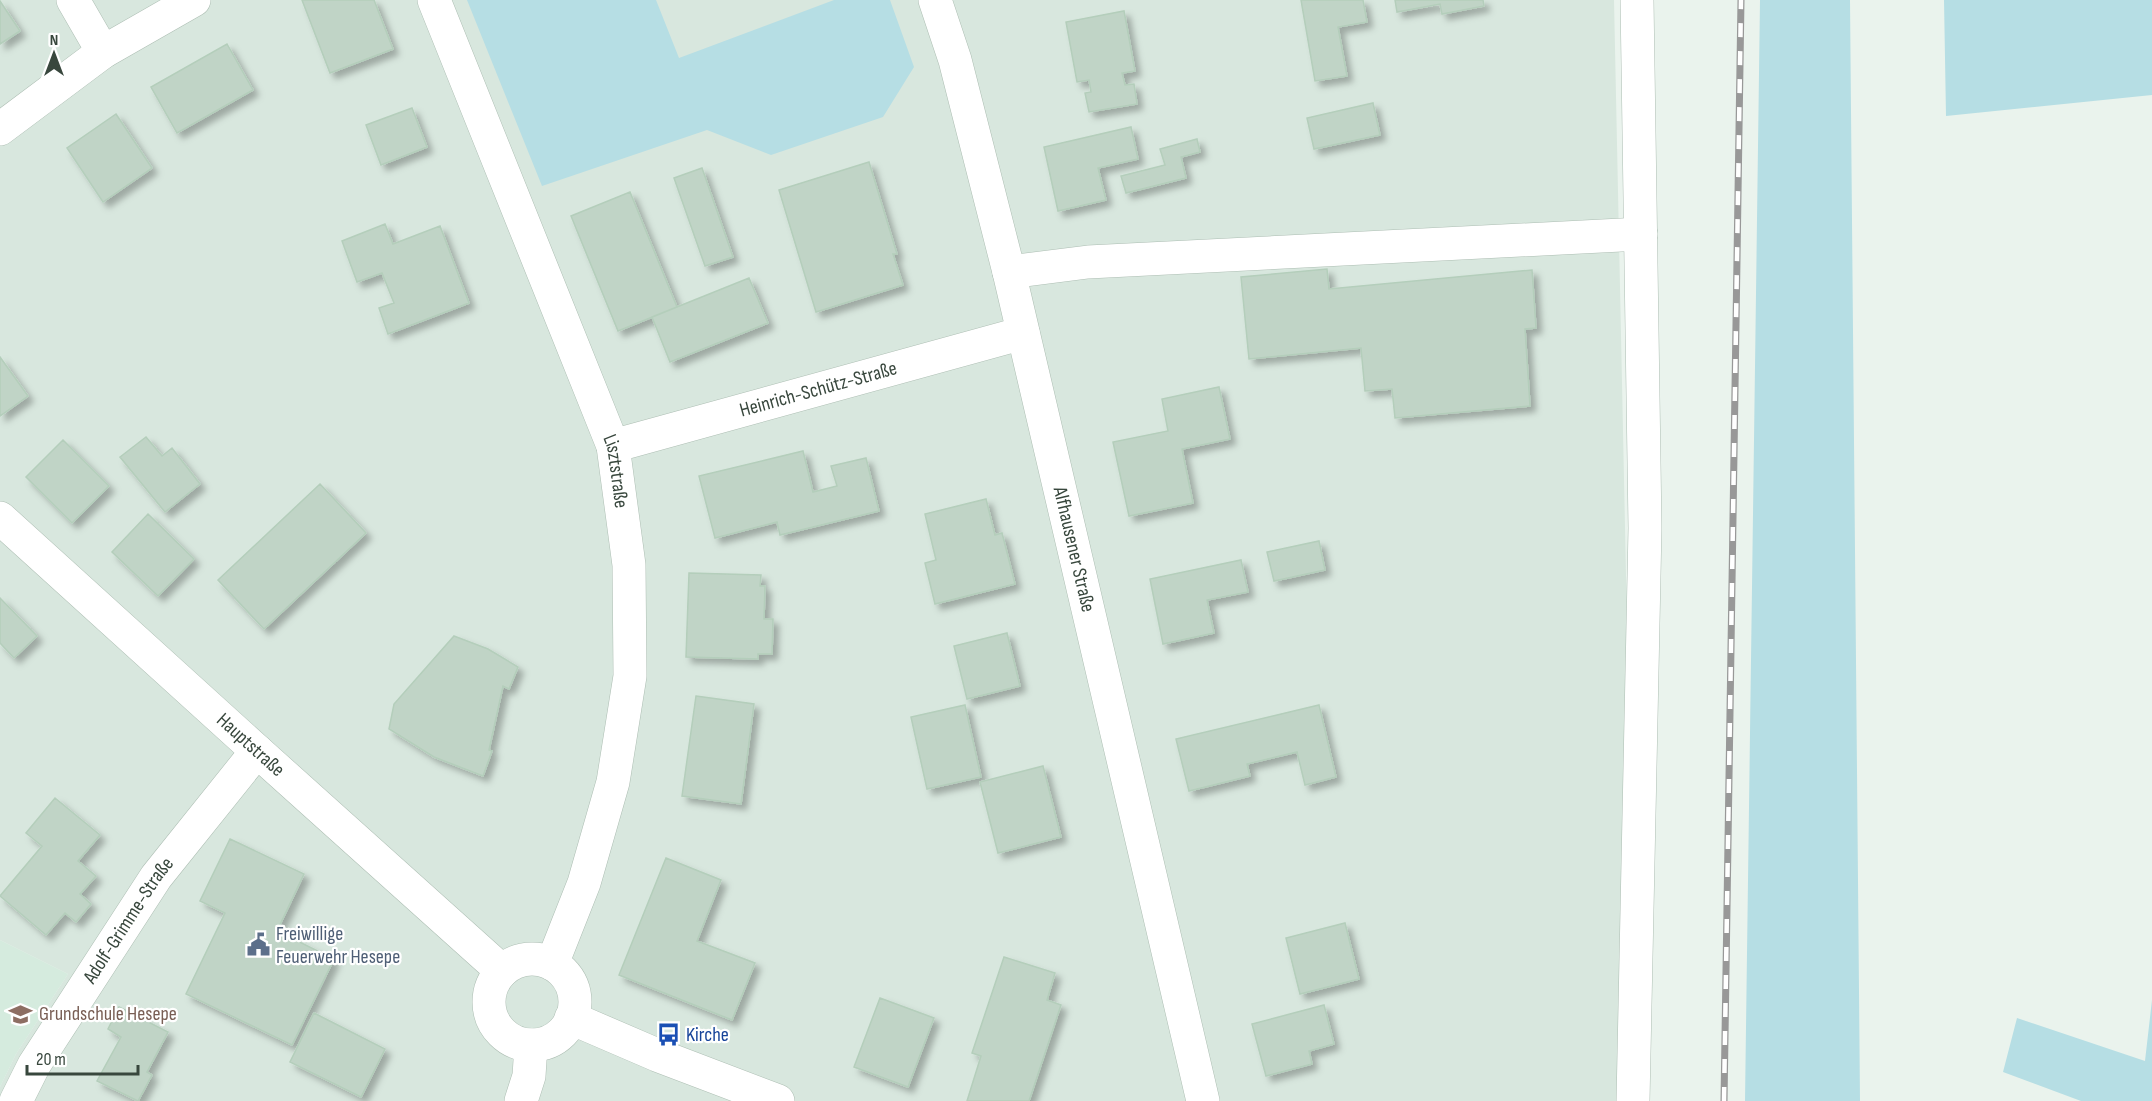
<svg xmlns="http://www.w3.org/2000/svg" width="2152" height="1101" font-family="'Sofia Sans Condensed',sans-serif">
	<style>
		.residential { fill: #d8e7de }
		.education { fill: #d5ebde }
		.green { fill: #b6dee4 }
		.building { fill: #c0d4c6; stroke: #b4cebb; stroke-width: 1.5; filter: url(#shadow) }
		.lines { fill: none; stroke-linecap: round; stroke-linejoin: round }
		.minor-casing { stroke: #adbeb3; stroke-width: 34 }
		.minor { stroke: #fff; stroke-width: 33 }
		.rail-casing { stroke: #989898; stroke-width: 7 }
		.rail { stroke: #fff; stroke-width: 4.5; stroke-dasharray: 14; stroke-linecap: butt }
		.labels { text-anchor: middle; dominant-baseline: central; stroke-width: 4.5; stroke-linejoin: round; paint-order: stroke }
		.street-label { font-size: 20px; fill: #38473d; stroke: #fff }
		.service-label { font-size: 20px; fill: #4e5e75; stroke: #fff; text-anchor: start }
		.education-label { font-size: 20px; fill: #785e54; stroke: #fff; text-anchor: start }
		.transit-label { font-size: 20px; fill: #164399; stroke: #fff; text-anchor: start }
	</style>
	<defs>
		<filter id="shadow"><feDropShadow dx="5.5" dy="5.5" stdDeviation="3" flood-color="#0004"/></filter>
	</defs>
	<rect width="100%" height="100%" fill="#eaf3ed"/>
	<path class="residential" d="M0,0H1614L1637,1101H0V1087L16,1054L68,974L0,940Z"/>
	<path class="education" d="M0,940L68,974L16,1054L0,1087Z"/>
	<path class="green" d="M467,0H656L679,58L834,0H890L914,67L883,117L771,155L707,130L542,186Z
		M1760,0H1850L1860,1101H1745Z
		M1944,0H2152V95L1946,116Z
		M2152,1000V1101H2081L2003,1072L2017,1018L2145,1061Z"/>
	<path class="building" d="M302,0H374L393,49L330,73Z
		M1301,0H1363L1367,22L1338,27L1347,76L1315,81Z
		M1395,0H1483L1484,6L1442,14L1440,4L1397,12Z
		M0,1L20,31L0,44Z
		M1124,11L1135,71L1122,73L1125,85L1134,84L1137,104L1089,112L1085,93L1091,92L1089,80L1077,82L1066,22Z
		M227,44L253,90L177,133L151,87Z
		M1373,103L1380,135L1314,149L1307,118Z
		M412,108L427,147L381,165L366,125Z
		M116,114L152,168L103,202L67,148Z
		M1131,127L1138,159L1098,168L1106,200L1058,211L1044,147Z
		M1197,139L1200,152L1181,157L1186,178L1126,193L1121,176L1165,165L1160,149Z
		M869,162L897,254H893L903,285L816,312L779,190Z
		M702,168L733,257L705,266L674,178Z
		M630,192L677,307L618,331L571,216Z
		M385,224L393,244L440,226L469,303L388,334L379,308L394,303L382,273L357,282L342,241Z
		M1327,269L1329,289L1532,270L1536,328L1525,329L1530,406L1395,418L1392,389L1365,391L1361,348L1249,359L1241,277Z
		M749,278L768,323L670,362L652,317Z
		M0,357L28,396L0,416Z
		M1219,387L1230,439L1182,449L1193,503L1129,516L1113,442L1168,431L1162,399Z
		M146,437L162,456L172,448L200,484L165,512L120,457Z
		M63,440L109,486L72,523L26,477Z
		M803,451L813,492L837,486L831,466L866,458L879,511L780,535L777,522L715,538L699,476Z
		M320,484L366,533L264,629L218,580Z
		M986,499L995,535L1002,533L1015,584L935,604L925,563L936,560L925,514Z
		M148,514L194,559L158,596L112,552Z
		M1319,541L1325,570L1274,581L1267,552Z
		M1241,560L1248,592L1207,600L1214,633L1163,644L1150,579Z
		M689,573L761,575L760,586H765L764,619H773L772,654H758V659L686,657Z
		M0,598L37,636L14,658L0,643Z
		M1007,633L1020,686L967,699L954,646Z
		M454,636L488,649L518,667L509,689L503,686L489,750L492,751L483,776L434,757L389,729L394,704Z
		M696,696L754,704L741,804L682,796Z
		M965,705L981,777L927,789L911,717Z
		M1319,705L1336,777L1305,785L1297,752L1247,764L1250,776L1189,791L1176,739Z
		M1043,766L1061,837L998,853L980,782Z
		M55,798L100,835L78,861L96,876L80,894L91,904L76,922L65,913L46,935L0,896L42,846L26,833Z
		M230,839L304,874L277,931L334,959L292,1045L186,994L225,913L200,901Z
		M666,858L721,880L697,941L755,963L732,1020L619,975Z
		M1345,923L1359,979L1300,994L1286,938Z
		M1004,957L1055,973L1047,1000L1061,1005L1029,1101H967L981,1056L972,1053Z
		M880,998L934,1018L908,1087L854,1067Z
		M1324,1005L1334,1044L1309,1051L1312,1064L1266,1076L1252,1024Z
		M119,1007L168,1032L147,1072L152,1075L138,1101L97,1081L121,1037L108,1029Z
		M314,1013L385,1049L361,1097L290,1062Z"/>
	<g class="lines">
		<defs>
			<g id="minor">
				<path d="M73,0L103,52"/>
				<path id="s1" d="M434,0L613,446L629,565L630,676L613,782L584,883L552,964"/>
				<path id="s2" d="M935,0L955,60L1009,272L1203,1101"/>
				<path d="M0,129L103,52L194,0"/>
				<path d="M1009,272L1088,262L1641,234"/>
				<path id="s3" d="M613,446L1023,333"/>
				<path id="s4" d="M0,518L257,751L502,971"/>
				<circle cx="532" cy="1002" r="43"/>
				<path d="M571,1018L657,1055L778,1101"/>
				<path id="s5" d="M16,1101L34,1065L156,877L257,751"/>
				<path d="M521,1101L529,1076L531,1045"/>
				<path d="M1633,1101L1645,528L1637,0"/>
			</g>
		</defs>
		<use href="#minor" class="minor-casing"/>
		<use href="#minor" class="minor"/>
		<defs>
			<path id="rail" d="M1724,1101L1741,0"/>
		</defs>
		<use href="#rail" class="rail-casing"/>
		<use href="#rail" class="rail"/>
	</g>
	<defs>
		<symbol id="civic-bare" viewBox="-9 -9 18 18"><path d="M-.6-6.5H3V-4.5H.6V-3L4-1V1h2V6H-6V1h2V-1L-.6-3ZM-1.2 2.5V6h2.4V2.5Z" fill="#5c6f8a" stroke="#fff" stroke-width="2.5" paint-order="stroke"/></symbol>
		<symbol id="school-bare" viewBox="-9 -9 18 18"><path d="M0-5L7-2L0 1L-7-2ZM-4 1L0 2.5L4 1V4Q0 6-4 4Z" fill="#8d6e63" stroke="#fff" stroke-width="2.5" paint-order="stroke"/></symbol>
		<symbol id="bus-bare" viewBox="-9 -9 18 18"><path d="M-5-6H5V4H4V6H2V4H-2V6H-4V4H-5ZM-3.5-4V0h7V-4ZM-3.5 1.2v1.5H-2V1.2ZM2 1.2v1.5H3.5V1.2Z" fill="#1a4fb4" stroke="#fff" stroke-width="2.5" paint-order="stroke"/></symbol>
	</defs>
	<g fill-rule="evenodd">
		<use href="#civic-bare" x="242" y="928" width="33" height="33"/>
		<use href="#school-bare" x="4" y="998" width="33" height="33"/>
		<use href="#bus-bare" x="652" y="1018" width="33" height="33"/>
	</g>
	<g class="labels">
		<g class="street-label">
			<text stroke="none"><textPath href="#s3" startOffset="213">Heinrich-Schütz-Straße</textPath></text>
			<text stroke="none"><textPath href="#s1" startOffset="506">Lisztstraße</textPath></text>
			<text stroke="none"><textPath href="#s2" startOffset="567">Alfhausener Straße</textPath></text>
			<text stroke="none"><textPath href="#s4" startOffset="338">Hauptstraße</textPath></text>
			<text stroke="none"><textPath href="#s5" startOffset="213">Adolf-Grimme-Straße</textPath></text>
		</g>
		<g class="service-label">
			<text x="276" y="934">Freiwillige<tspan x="276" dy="23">Feuerwehr Hesepe</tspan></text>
		</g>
		<g class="education-label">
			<text x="39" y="1014">Grundschule Hesepe</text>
		</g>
		<g class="transit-label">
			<text x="686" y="1035">Kirche</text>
		</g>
	</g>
	<g transform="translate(54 54)" stroke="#ffffff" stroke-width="4.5" paint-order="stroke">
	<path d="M0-4.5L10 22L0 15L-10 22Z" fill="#38473d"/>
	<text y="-9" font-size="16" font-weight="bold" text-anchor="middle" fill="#38473d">N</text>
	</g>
	<path d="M27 1065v9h111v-9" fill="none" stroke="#38473d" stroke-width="3"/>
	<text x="36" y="1065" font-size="18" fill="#38473d" stroke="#ffffff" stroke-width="4.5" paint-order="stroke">20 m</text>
</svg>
